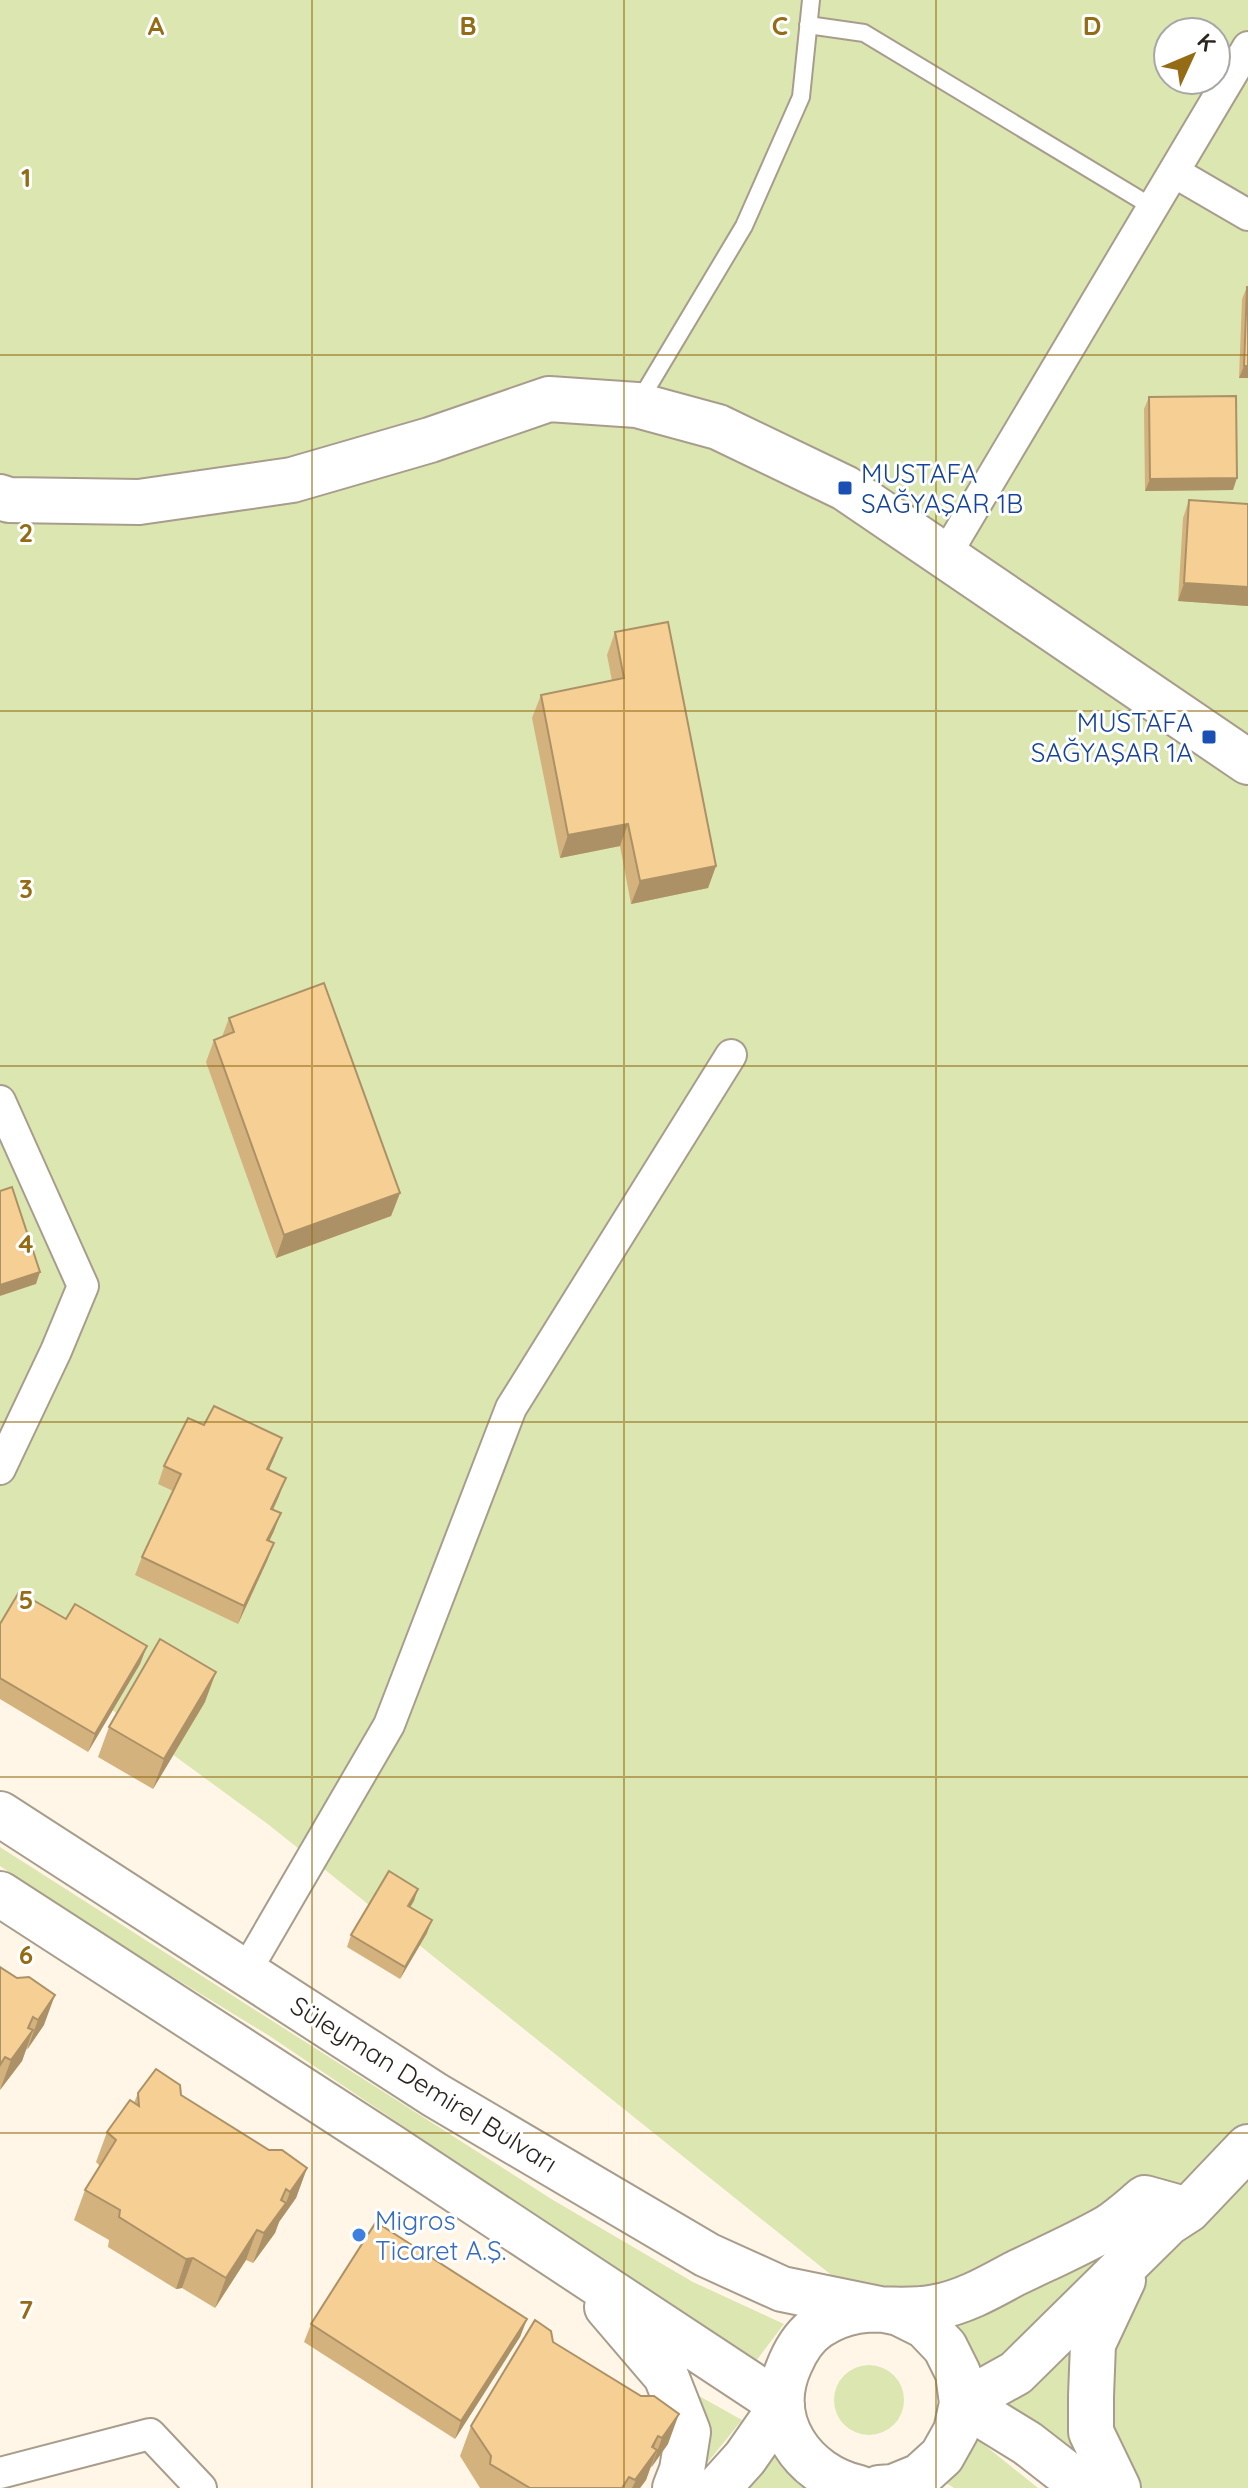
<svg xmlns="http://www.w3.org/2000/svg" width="1248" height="2488" font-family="Quicksand,sans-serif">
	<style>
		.green { fill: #dce6b1; fill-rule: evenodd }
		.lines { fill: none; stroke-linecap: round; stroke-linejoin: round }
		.lane-casing { stroke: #a89d8c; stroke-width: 20 }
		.street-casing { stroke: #a89d8c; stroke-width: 34 }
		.secondary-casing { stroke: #a89d8c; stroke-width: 48 }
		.lane { stroke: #fff; stroke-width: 16 }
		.street { stroke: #fff; stroke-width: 30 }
		.secondary { stroke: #fff; stroke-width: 44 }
		.wall { fill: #d3b27e }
		.shaded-wall { fill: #ac9167 }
		.building { fill: #f5cf93; stroke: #ac9167; stroke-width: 2 }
		.grid { fill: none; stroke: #946c15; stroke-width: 2; stroke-opacity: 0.55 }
		.transit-dot { fill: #1a4fb4; stroke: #fff; stroke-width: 3 }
		.shop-dot { fill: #3f7fe0; stroke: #fff; stroke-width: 3 }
		.labels { text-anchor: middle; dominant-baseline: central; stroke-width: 6; stroke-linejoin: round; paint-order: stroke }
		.transit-label { font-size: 26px; fill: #164399; stroke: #fff; text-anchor: start }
		.street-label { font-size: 26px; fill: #29241e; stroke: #fff }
		.shop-label { font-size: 26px; fill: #366cbe; stroke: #fff; text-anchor: start }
		.grid-label { font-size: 26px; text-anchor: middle; font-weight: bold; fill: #946c15; stroke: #fff; stroke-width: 6; stroke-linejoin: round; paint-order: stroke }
	</style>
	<rect width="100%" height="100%" fill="#fff6e7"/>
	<path class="green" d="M0,0H1248V2488H1086L1055,2454L269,1825L0,1628ZM1168,32H1216V80H1168Z
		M0,1847L553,2200L693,2282L784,2324L756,2361L673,2308L268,2035L114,1941L0,1866Z
		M834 2400a35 35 0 1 1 70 0a35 35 0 1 1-70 0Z
		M692,2392L742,2420L703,2468Z
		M977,2439L1038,2488H954L937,2477Z
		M773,2455L813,2483L804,2488H750Z"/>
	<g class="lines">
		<defs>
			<path id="lane" d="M808,25L864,33L1154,208
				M637,405L744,226L801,97L811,0"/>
			<path id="street" d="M1174,172L1248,215
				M945,556L1248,47
				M0,1101L83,1286L56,1351L0,1469
				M243,1972L257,1952L389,1725L511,1408L731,1055
				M0,2473L150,2434L201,2488"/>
			<path id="secondary" d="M0,497L9,500L139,502L292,480L430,440L549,399L637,405L718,427L845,488L1248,762
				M0,1814L435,2095L707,2255L782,2289L899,2313L925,2326L945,2347L958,2373L962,2403L956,2431L942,2456L920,2476L893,2487L879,2488
				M0,1894L391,2147L782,2405
				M607,2307L666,2376L688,2432L682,2470L675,2488
				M962,2403L1016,2373L1168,2223L1188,2210L1248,2147
				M962,2403L1027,2443L1085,2488
				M718,2488L745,2458L782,2405
				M859,2488C803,2475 764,2421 790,2364C796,2350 805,2335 819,2326C862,2298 893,2316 936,2307C964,2302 990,2287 1014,2274C1045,2259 1077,2245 1107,2228C1120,2220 1133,2208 1145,2198L1188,2210
				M1118,2488L1091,2432V2396L1093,2344L1123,2280"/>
		</defs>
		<use href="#lane" class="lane-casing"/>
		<use href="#street" class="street-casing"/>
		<use href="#secondary" class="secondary-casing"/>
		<use href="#lane" class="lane"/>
		<use href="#street" class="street"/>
		<use href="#secondary" class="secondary"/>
	</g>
	<path class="wall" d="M1247,287H1248V378H1239L1242,299Z
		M1149,397L1233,490L1145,491L1144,409Z
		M1189,500L1248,504V606L1178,601L1183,518Z
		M615,632L716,866L708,888L631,904L620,846L560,858L532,718L541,695L612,681L607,655Z
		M229,1018L400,1193L391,1216L276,1258L206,1062L214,1040L222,1037Z
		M204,1425L282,1438L269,1470L279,1496L273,1510L274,1531L269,1541L274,1543L267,1561L238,1624L135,1575L142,1557L173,1491L158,1484L164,1466Z
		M66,1619L147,1646L140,1664L88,1752L0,1699V1624Z
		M205,1702L153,1789L98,1757L109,1727Z
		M418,1889L410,1908L427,1933L400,1979L347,1947L351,1935Z
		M0,1967L44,2025L26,2050L22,2061L0,2090Z
		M138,2093L181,2095L269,2150L307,2168L296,2198L279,2222L275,2233L253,2263L246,2260L215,2308L182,2288L176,2289L108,2247L109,2240L74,2220L85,2190L100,2166L96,2162L107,2132L134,2103Z
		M527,2319L520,2337L455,2439L304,2342L311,2324Z
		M553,2342L641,2396L668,2444L650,2468L646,2480L640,2488H480L460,2456L471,2426Z"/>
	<path class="shaded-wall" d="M1244,366H1248V378H1239Z
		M1237,478L1233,490L1145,491L1150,479Z
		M1184,583L1248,587V606L1178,601Z
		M628,824L620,846L560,858L568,835Z
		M716,866L708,888L631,904L640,881Z
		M400,1193L391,1216L276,1258L284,1235Z
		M40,1272L36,1284L0,1296V1285Z
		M282,1438L275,1456L261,1487L267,1469Z
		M286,1478L279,1496L265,1527L271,1509Z
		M281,1513L274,1531L261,1558L267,1540Z
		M274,1543L267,1561L238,1624L244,1606Z
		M147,1646L140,1664L88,1752L95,1734Z
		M216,1672L205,1702L153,1789L164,1759Z
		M418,1889L414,1901L403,1919L408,1906Z
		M432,1920L427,1933L400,1979L405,1967Z
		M55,1995L44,2025L27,2050L38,2020Z
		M33,2017L24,2042L33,2030L22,2061L0,2090L11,2060Z
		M307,2168L296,2198L279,2222L290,2192Z
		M286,2189L277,2216L286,2203L275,2233L253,2263L264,2233Z
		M257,2230L246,2260L215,2308L226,2278Z
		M193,2258L182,2288L176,2289L186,2259Z
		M527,2319L520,2337L455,2439L461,2421Z
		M679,2414L668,2444L651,2468L662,2438Z
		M658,2436L649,2461L657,2450L646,2480L640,2488H632Z"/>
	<path class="building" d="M1247,287H1248V366H1244Z
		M1236,396L1237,478L1150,479L1149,397Z
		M1189,500L1248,504V587L1184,583Z
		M668,622L716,866L640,881L628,824L568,835L541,695L624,678L615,632Z
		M324,983L400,1193L284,1235L214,1040L234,1032L229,1018Z
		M12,1187L40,1272L0,1285V1191Z
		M214,1406L282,1438L267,1469L286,1478L271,1509L281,1513L267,1540L274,1543L244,1606L142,1557L181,1474L164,1466L188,1418L204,1425Z
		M19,1592L66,1619L75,1604L147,1646L95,1734L0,1678V1624Z
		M160,1639L216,1672L164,1759L109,1727Z
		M389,1871L418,1889L408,1906L432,1920L405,1967L351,1935Z
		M0,1967L17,1978L29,1977L55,1995L38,2020L33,2017L28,2028L33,2030L11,2060L5,2057L0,2065Z
		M156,2069L180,2085L181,2095L269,2150H282L307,2168L290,2192L286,2189L281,2200L286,2203L264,2233L257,2230L226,2278L193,2258L186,2259L119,2217L120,2210L85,2190L116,2140L107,2132L130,2100L139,2106L138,2093Z
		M376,2222L527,2319L461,2421L311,2324Z
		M535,2320L551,2331L553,2342L641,2396H654L679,2414L662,2438L658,2436L652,2447L657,2450L635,2480L629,2477L622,2488H530L490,2464L491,2456L471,2426Z"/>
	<path class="grid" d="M312,0V2488M624,0V2488M936,0V2488M0,355H1248M0,711H1248M0,1066H1248M0,1422H1248M0,1777H1248M0,2133H1248"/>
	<g class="transit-dot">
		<rect x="837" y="480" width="16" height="16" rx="4"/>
		<rect x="1201" y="729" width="16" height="16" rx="4"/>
	</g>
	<circle class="shop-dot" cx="359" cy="2235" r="8"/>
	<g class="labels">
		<g class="transit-label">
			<text x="861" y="473">MUSTAFA<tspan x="861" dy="30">SAĞYAŞAR 1B</tspan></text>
			<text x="1193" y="722" text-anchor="end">MUSTAFA<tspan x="1193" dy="30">SAĞYAŞAR 1A</tspan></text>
		</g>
		<g class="street-label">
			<text transform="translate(424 2084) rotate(32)">Süleyman Demirel Bulvarı</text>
		</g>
		<g class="shop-label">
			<text x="375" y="2220">Migros<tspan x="375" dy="30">Ticaret A.Ş.</tspan></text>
		</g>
	</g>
	<g class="grid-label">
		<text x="156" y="35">A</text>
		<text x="468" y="35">B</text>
		<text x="780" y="35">C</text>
		<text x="1092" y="35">D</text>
		<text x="26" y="187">1</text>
		<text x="26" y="542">2</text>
		<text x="26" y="898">3</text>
		<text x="26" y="1253">4</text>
		<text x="26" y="1609">5</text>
		<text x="26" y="1964">6</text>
		<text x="26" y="2319">7</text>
	</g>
	<g transform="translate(1192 56) rotate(46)"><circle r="38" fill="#ffffff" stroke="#a9a7a5" stroke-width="2"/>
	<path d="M0-6L14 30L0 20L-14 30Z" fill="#946c15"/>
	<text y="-12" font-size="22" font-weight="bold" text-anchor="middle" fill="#29241e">K</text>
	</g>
</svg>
